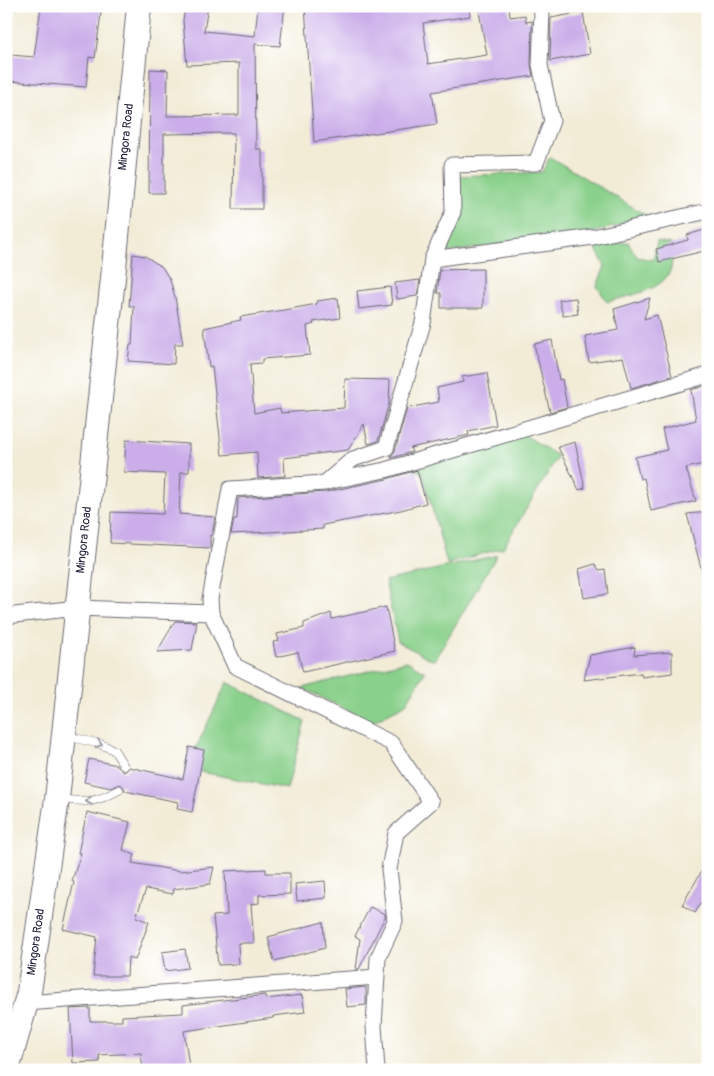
<svg xmlns="http://www.w3.org/2000/svg" width="714" height="1076" font-family="Pangolin,sans-serif">
	<style>
		.green { fill: #89d08a; stroke: #567962 }
		.building { fill: #caade9 }
		.lines { fill: none; stroke-linecap: round; stroke-linejoin: round }
		.lane-casing { stroke: #6b6972; stroke-width: 9 }
		.street-casing { stroke: #6b6972; stroke-width: 17 }
		.primary-casing { stroke: #6b6972; stroke-width: 26 }
		.lane { stroke: #fff; stroke-width: 8 }
		.street { stroke: #fff; stroke-width: 15 }
		.primary { stroke: #fff; stroke-width: 24 }
		.oneway { stroke: #9c9ca7 }
		.labels { text-anchor: middle; dominant-baseline: central; stroke-width: 5; stroke-linejoin: round; paint-order: stroke }
		.street-label { font-size: 12px; fill: #22223b; stroke: #fff }
	</style>
	<rect width="100%" height="100%" fill="#fff"/>
	<filter id="ink" filterUnits="userSpaceOnUse"><feTurbulence type="fractalNoise" baseFrequency=".02" numOctaves="2"/><feDisplacementMap in="SourceGraphic" scale="10" xChannelSelector="R" yChannelSelector="G"/><feConvolveMatrix kernelMatrix="1 2 1 2 8 2 1 2 1" color-interpolation-filters="sRGB"/></filter>
	<filter id="wash" filterUnits="userSpaceOnUse"><feTurbulence type="fractalNoise" baseFrequency=".0096" numOctaves="4" result="noise"/><feDisplacementMap in="SourceGraphic" scale="20" xChannelSelector="R" yChannelSelector="G"/><feGaussianBlur stdDeviation="1.12" result="paint"/><feColorMatrix in="noise" values="0 0 0 0 0 0 0 0 0 0 0 0 0 0 0 0 0 1.4 0 .05"/><feComposite in="paint" operator="in"/></filter>
	<g filter="url(#wash)">
		<rect width="100%" height="100%" fill="#f2ecd7"/>
		<path class="green" d="M550,157L649,217L595,232L443,253L461,216L460,176L542,172Z
			M657,241L671,244C671,251 673,261 671,268C665,291 627,296 607,302L597,286L605,266L595,247L628,242L637,257L653,260Z
			M523,434L558,456L503,548L447,564L423,474L414,469Z
			M497,555L434,661L398,642L385,581Z
			M407,661L425,672L405,705L371,722L302,688Z
			M227,682L305,721L287,789L186,769Z"/>
		<g id="blocks">
			<path class="building" d="M41,6H102L95,58L89,57L86,87L9,81L11,55L34,57Z
				M185,6H208L204,31L255,36L258,6H285L280,46L255,44L256,149H262V209H233L234,133L164,134V193H149L150,69L168,70L167,116L239,115V63L187,65L183,21Z
				M305,6H469L470,16L423,23L428,64L487,55L478,6H509L510,17L525,15L526,22L532,21L531,65L533,76L432,92L437,124L314,142Z
				M583,12L590,54L550,61L551,18Z
				M708,229V250L659,262L656,249L688,240L687,235Z
				M133,254L145,256L162,267L170,280L175,297L183,344H175L174,364L128,361L130,345H132L134,306H129Z
				M483,269V308H441V293H437L440,270Z
				M420,280L417,296L397,299L395,283Z
				M390,287L392,305L359,309L357,291Z
				M338,298L340,318L313,322L314,324L307,326L310,355L262,359V363L250,364L254,413L280,408L281,413L344,408L345,379L390,380L389,403L378,441L368,444L364,424L348,450L284,458L285,476L258,478L257,452L222,455L212,366L209,367L204,328L241,320L240,317L284,310L317,304V301Z
				M576,298L578,314L563,316L559,300Z
				M650,298L644,319L657,315L672,376L631,388L623,357L589,362L585,336L618,330L614,309Z
				M552,340L559,380L562,379L567,407L550,412L534,344Z
				M487,373L496,425L468,431L469,435L410,448L412,452L391,458V456L395,451L407,408L439,402L437,388L463,382L462,377Z
				M708,385V463L686,468L696,501L651,511L644,478L640,479L635,457L667,450L662,429L696,420L691,390Z
				M126,440L189,444V472H181L179,514L215,517L212,535H210V548L110,543L111,512L163,514L165,474L124,472Z
				M575,442L585,488L579,490L558,447Z
				M417,470L426,503L401,510L323,525V529L231,534L234,519H237L238,498L326,492L387,479Z
				M708,512V572H702L687,514Z
				M595,564L599,570L605,569L608,594L584,598L579,569Z
				M386,607L395,651L303,672L298,652L276,657L273,642L279,641L277,634L304,628V623L331,613L332,619Z
				M175,621L197,622L192,650L157,652Z
				M635,647L634,655L672,652V673L642,677L641,673L584,680L590,655Z
				M189,747L204,750L192,812L177,809L178,802L125,791L124,787L120,784L111,788L84,782L89,759L117,765L120,769L124,772L127,770L129,767L183,779Z
				M87,812L130,822L123,850L135,855L132,863L180,871L214,867L210,884L174,889L173,894L146,889L136,917L149,922L135,960L128,957L127,976H93L97,937L63,929L74,882L72,881L81,853H78Z
				M708,860V891L695,913L682,905Z
				M266,869V873H290V894L259,895V903L251,904L254,943H238L239,964L218,965L213,916L227,915L225,871Z
				M325,881L326,898L297,901L295,884Z
				M370,907L385,914V917L359,969H356L360,939L355,936Z
				M323,922L325,948L274,961L268,937Z
				M185,949L188,968L165,971L162,952Z
				M366,987V1005L347,1007L345,989Z
				M265,995V999L302,995L305,1012L273,1016V1018L184,1031L189,1067L171,1070H143L141,1053L99,1055L100,1062L73,1063L70,1009L90,1008V1021H122V1016L183,1013V1005Z"/>
		</g>
	</g>
	<g filter="url(#ink)">
		<use href="#blocks" fill-opacity="0" stroke="#6b6972" stroke-width="1"/>
		<g class="lines">
			<defs>
				<path id="lane" d="M67,736L100,744L114,750L124,766
					M59,799C87,802 93,804 119,790"/>
				<path id="street" d="M432,259L453,212L452,165L536,163L552,121L540,65L542,12L539,6
					M327,482L385,470L708,375
					M211,613L235,666L391,743L431,802L396,833L389,869L395,921L378,958L374,1026L377,1070
					M6,616L77,608L211,613L210,599L230,489L325,483L353,459L386,448L423,323L432,259L593,237L708,211
					M26,1003L377,977"/>
				<path id="primary" d="M7,1070L29,992L57,799L113,278L139,6"/>
			</defs>
			<use href="#lane" class="lane-casing"/>
			<use href="#street" class="street-casing"/>
			<use href="#primary" class="primary-casing"/>
			<use href="#lane" class="lane"/>
			<use href="#street" class="street"/>
			<use href="#primary" class="primary"/>
		</g>
		<defs><path id="oneway-chevron" d="M-2-3.5L2.5 0L-2 3.5" fill="none" stroke-width="1.6" stroke-linecap="round" stroke-linejoin="round" transform="scale(1.25)"/></defs>
		<g class="oneway">
			<use href="#oneway-chevron" transform="translate(99 744) rotate(18)"/>
			<use href="#oneway-chevron" transform="translate(89 801) rotate(174)"/>
		</g>
	</g>
	<g class="labels">
		<g class="street-label">
			<text transform="translate(126 137) rotate(-84)">Mingora Road</text>
			<text transform="translate(84 540) rotate(-84)">Mingora Road</text>
			<text transform="translate(36 942) rotate(-82)">Mingora Road</text>
		</g>
	</g>
	<rect width="714" height="1076" fill="none" stroke="#fff" stroke-width="25"/>
</svg>
